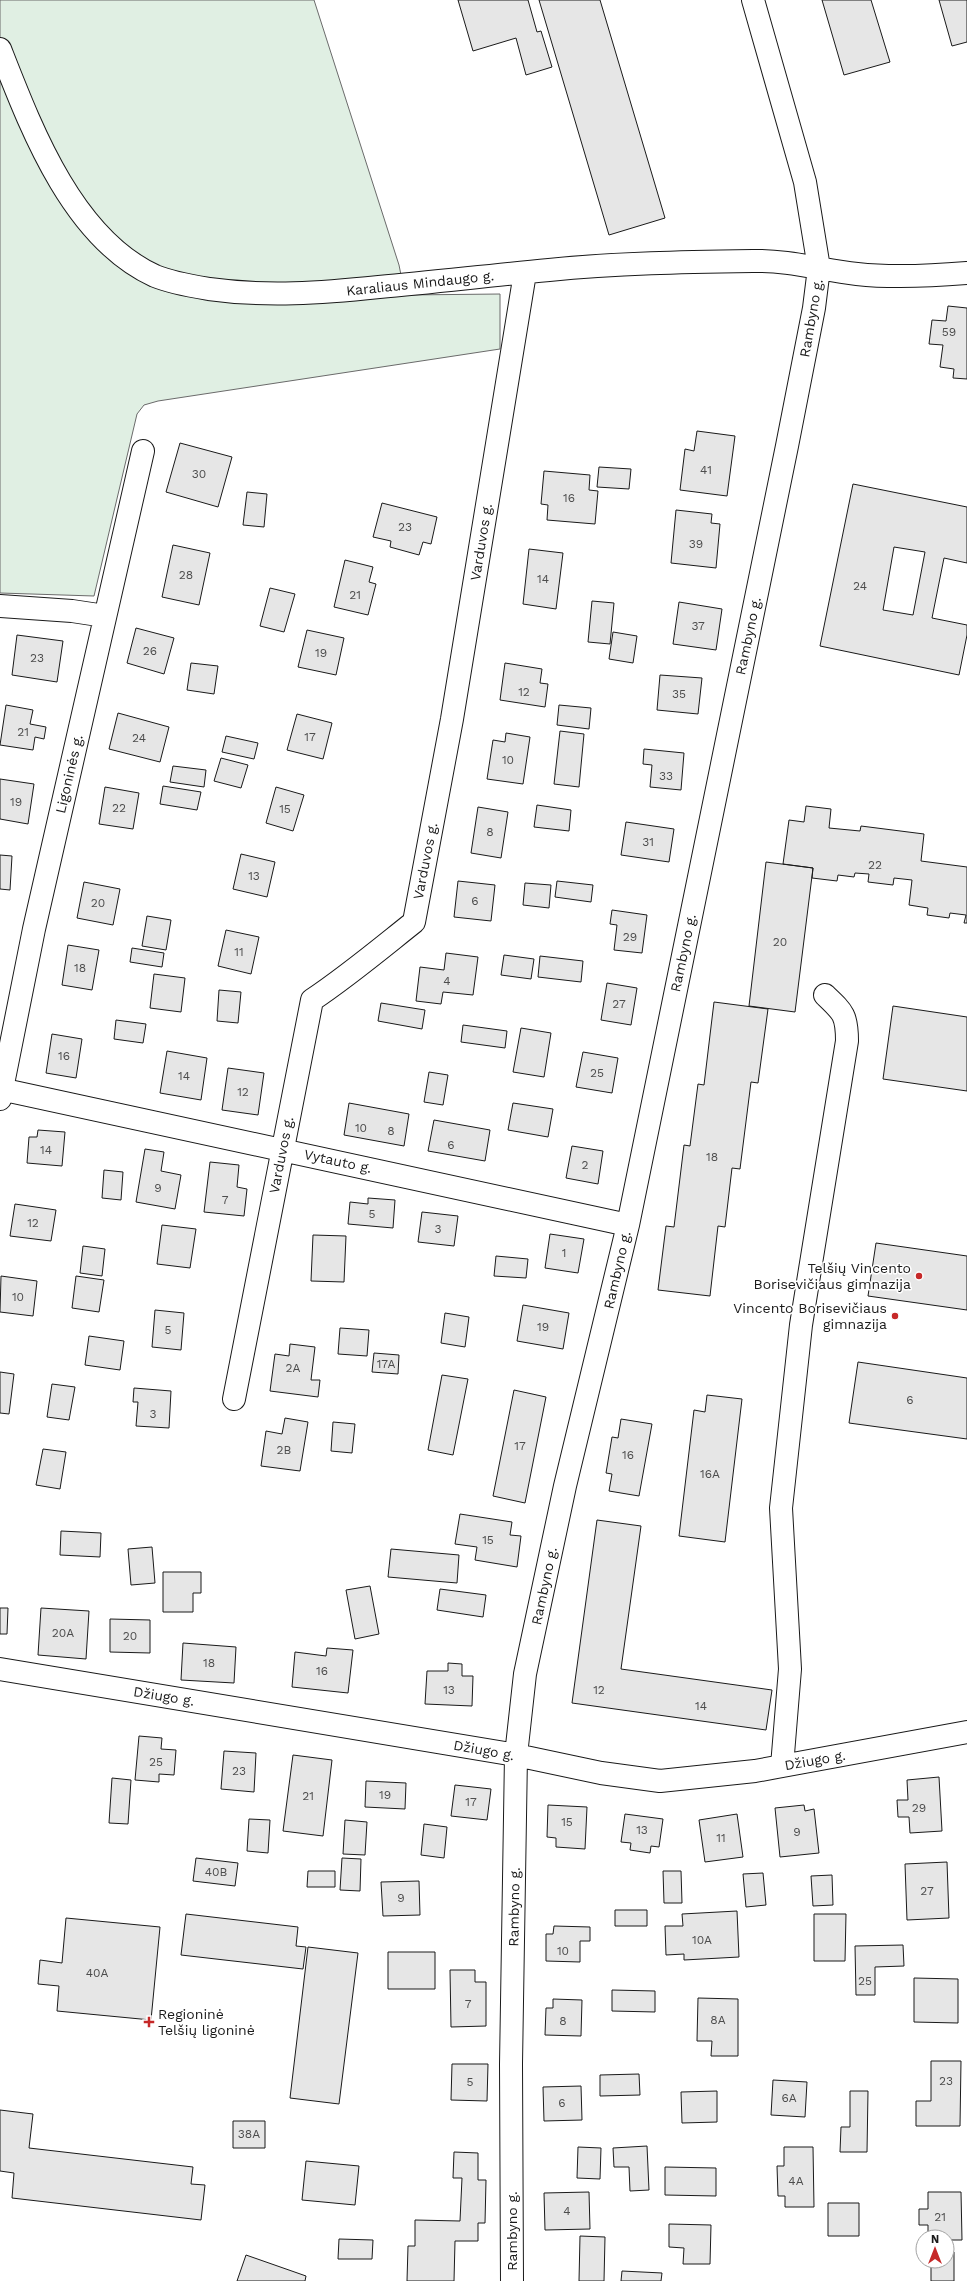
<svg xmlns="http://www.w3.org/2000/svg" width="967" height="2281" font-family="'Work Sans',sans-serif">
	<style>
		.green { fill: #e0efe3; stroke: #6a6a6a }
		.building { fill: #e6e6e6; stroke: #1a1a1a; fill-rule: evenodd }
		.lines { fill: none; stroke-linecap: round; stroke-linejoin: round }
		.minor-casing { stroke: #1a1a1a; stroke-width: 24 }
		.minor { stroke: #fff; stroke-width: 22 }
		.poi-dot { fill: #c62828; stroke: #fff; stroke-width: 1.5 }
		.labels { text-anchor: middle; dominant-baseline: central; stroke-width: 3; stroke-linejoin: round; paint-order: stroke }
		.number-label { font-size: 12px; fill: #4d4d4d }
		.street-label { font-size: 14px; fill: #1a1a1a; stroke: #fff }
		.poi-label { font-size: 14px; fill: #1a1a1a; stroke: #fff; text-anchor: end }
	</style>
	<rect width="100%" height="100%" fill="#fff"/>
	<path class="green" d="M0,0H314L399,265L405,295L500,294V349L158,401L144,405L137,414L94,596L0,593Z"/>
	<path class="building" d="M458,0H528L537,32L541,31L552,67L526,75L516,38L473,51Z
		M539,0H600L665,218L609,235Z
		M822,0H871L890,62L844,75Z
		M939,0H967V42L952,46Z
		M948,306L967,308V379L953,378L954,369L940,367L943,345L929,344L932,320L946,321Z
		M697,431L735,436L727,496L680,490L685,449L694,451Z
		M180,443L232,457L218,507L166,492Z
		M599,467L631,469L629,489L597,487Z
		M544,471L590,475L589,490L598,491L595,524L547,520L548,505L541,504Z
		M853,484L967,507V563L944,558L932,618L967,625V635L959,675L820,646ZM894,547L925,552L913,615L883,610Z
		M247,492L267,494L264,527L243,525Z
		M382,503L437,517L431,544L423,542L419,555L390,547L391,541L373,537Z
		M676,510L712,514L711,523L720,524L716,568L671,563Z
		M173,545L210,553L199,605L162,597Z
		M529,549L563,553L556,609L523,604Z
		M345,560L373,567L369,582L376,584L368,615L334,607Z
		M270,588L295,594L284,632L260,626Z
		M592,601L614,603L610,644L588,642Z
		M679,602L722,609L716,650L673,644Z
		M136,628L174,638L164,674L127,663Z
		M307,630L344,638L336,675L298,667Z
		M613,632L637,636L633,663L609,659Z
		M17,635L63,641L57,682L12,675Z
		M191,663L218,666L214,694L187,690Z
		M505,663L542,669L540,683L548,684L545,707L500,700Z
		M660,675L702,678L698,714L657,710Z
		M6,705L33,710L30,724L46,727L44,739L35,737L33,750L0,745Z
		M559,705L591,708L589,729L557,725Z
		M118,713L169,727L160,762L109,749Z
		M297,714L332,723L323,759L287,750Z
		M560,731L584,734L579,787L554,784Z
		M506,733L530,737L523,784L487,779L493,740L505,742Z
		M226,736L258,743L254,759L222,752Z
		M644,749L684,753L681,790L650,787L652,765L643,764Z
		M221,758L248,765L241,788L214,781Z
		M173,766L206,770L204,787L170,782Z
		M0,779L34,784L28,824L0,819Z
		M163,786L201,792L197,810L160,804Z
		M105,787L139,793L133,829L99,824Z
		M276,787L304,795L293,831L266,823Z
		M537,805L571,810L569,831L534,827Z
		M806,806L831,809L829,828L860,831L861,826L924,834L921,861L967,867V923H964L966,915L950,913L949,918L927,915L928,908L909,905L912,880L894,878L893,885L868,882L869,874L855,873L854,877L838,875L837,881L812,878L813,868L783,864L789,820L804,822Z
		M478,807L508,812L501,858L471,853Z
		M626,822L674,829L669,862L621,855Z
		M241,854L275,862L267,897L233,889Z
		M0,855L12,856L10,890L0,889Z
		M766,862L813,868L795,1012L749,1006Z
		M458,881L495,885L491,921L454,917Z
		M557,881L593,885L591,902L555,897Z
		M84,882L120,889L113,925L77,918Z
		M525,883L551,885L549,908L523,905Z
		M612,910L647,915L642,953L614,950L617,925L610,924Z
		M147,916L171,920L166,950L142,946Z
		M226,930L259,937L251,974L218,966Z
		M68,945L99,950L92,990L62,985Z
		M132,948L164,953L162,967L130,962Z
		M446,953L478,957L473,995L443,992L441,1004L416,1001L420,967L444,970Z
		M504,955L534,959L531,979L501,975Z
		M540,956L583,961L581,982L538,977Z
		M154,974L185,978L181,1012L150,1008Z
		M607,983L637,988L631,1025L601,1020Z
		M219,990L241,992L238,1023L217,1021Z
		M714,1002L768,1009L758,1083L751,1082L740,1169L732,1168L725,1227L718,1226L710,1296L658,1290L666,1226L674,1227L684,1145L690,1146L698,1084L704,1085Z
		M381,1003L425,1010L422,1029L378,1021Z
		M893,1006L967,1017V1091L883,1079Z
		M116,1020L146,1024L143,1043L114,1039Z
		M463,1025L507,1031L505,1048L461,1042Z
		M521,1028L551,1033L544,1077L513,1072Z
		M52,1034L82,1039L76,1078L46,1073Z
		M167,1051L207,1058L201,1100L160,1093Z
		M583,1052L618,1058L612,1093L576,1087Z
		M228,1068L264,1073L258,1115L222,1110Z
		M429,1072L448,1075L443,1105L424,1102Z
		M349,1103L409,1114L404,1146L344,1135Z
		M513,1103L553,1109L548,1137L508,1130Z
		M434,1120L490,1130L485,1161L428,1151Z
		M38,1130L65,1132L62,1166L27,1163L29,1137H37Z
		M572,1146L603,1151L598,1184L566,1178Z
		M145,1149L164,1152L161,1171L181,1175L175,1209L136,1202Z
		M210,1162L239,1165L237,1187L247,1189L244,1216L204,1212Z
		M104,1170L123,1172L121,1200L102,1198Z
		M368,1198L395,1200L393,1228L348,1224L350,1202L368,1204Z
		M15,1204L56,1210L51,1241L10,1236Z
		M422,1212L458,1216L454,1246L418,1242Z
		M162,1225L196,1229L190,1268L157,1264Z
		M550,1234L584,1239L578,1273L545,1268Z
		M313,1235L346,1236L344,1282L311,1281Z
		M876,1243L967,1256V1310L868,1296Z
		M83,1246L105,1249L102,1276L80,1273Z
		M496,1256L528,1259L526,1278L494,1276Z
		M1,1276L37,1281L33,1316L0,1312Z
		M76,1276L104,1280L99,1312L72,1308Z
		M523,1305L569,1313L563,1349L517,1341Z
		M155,1310L184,1313L181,1350L152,1347Z
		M445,1313L469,1317L465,1347L441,1343Z
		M340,1328L369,1330L367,1356L338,1354Z
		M89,1336L124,1341L120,1370L85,1365Z
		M290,1344L315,1347L311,1380H320L318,1397L270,1391L275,1354L289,1356Z
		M374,1353L399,1355L398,1374L372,1372Z
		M858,1362L967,1378V1439L849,1423Z
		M0,1372L14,1374L9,1414L0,1413Z
		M442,1375L468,1379L453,1455L428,1450Z
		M52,1384L75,1387L69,1420L47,1417Z
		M134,1388L171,1391L169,1428L136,1426L138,1402H133Z
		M514,1390L546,1397L525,1503L493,1496Z
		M707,1395L742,1399L725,1542L679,1536L694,1410L705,1412Z
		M285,1418L308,1422L300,1471L261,1466L266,1431L282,1434Z
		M621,1419L652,1424L639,1496L609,1491L612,1474L606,1473L612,1437L618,1438Z
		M333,1422L355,1424L352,1453L331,1451Z
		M43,1449L66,1452L60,1489L36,1485Z
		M460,1514L512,1522L510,1535L521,1536L517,1567L475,1560L477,1547L455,1544Z
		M597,1520L641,1526L621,1669L772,1690L766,1730L572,1703Z
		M61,1531L101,1533L100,1557L60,1555Z
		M152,1547L155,1583L131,1585L128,1549Z
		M391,1549L459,1555L457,1583L388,1577Z
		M163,1572H201V1593H193V1612H163Z
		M370,1586L379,1634L355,1639L346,1590Z
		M440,1589L486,1595L483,1617L437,1610Z
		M0,1608H8L7,1634H0Z
		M41,1608L89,1611L86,1659L38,1655Z
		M110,1619L150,1620V1653L110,1652Z
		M183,1643L236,1647L234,1683L181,1680Z
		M327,1648L353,1650L348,1693L292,1687L295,1652L326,1656Z
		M448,1663L462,1664V1676H473L472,1706L425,1704L427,1671H448Z
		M139,1736L162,1738L161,1749L176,1750L174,1775L159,1774V1782L135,1780Z
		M224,1751L256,1753L254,1792L221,1789Z
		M293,1755L332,1760L323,1836L283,1831Z
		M939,1777L942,1831L910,1833L909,1817H898L897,1800H908L907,1780Z
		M112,1778L131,1780L128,1824L109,1823Z
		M366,1781L406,1783L405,1809L365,1807Z
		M455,1785L491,1789L487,1820L451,1816Z
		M548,1805L587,1807L585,1849L556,1847V1838L547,1837Z
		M804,1805L805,1811L814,1809L819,1853L780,1857L775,1808Z
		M625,1814L663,1819L659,1847L651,1846L650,1853L630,1850L631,1843L621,1842Z
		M737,1814L743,1857L705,1862L699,1820Z
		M249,1819L270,1820L268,1853L247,1851Z
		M345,1820L367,1822L365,1855L343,1854Z
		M424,1824L447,1827L444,1858L421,1855Z
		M196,1858L238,1863L235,1886L193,1881Z
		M342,1858L361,1859L360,1891L340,1890Z
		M947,1862L949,1918L907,1920L905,1864Z
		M308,1871H335V1887H307Z
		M663,1871H681L682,1903H664Z
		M763,1873L766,1905L746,1907L743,1874Z
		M832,1875L833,1905L813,1906L811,1876Z
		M419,1881L420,1915L383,1916L381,1882Z
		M615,1910H647V1926H615Z
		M737,1911L739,1957L684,1960V1954L666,1955L665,1926H683L682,1914Z
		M186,1914L298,1927L296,1946L306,1947L303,1969L181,1955Z
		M814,1914H846L845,1961H814Z
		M66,1918L160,1927L151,2020L57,2011L59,1986L38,1984L40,1960L62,1963Z
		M554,1926L590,1927V1941H580V1962L546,1961V1934H553Z
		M903,1945L904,1966L875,1967V1995H856L855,1946Z
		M308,1947L358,1953L339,2104L290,2098Z
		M388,1952H435V1989H388Z
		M450,1970H475V1982H486V2026L451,2027Z
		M914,1978L958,1979V2023L914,2022Z
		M612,1990L655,1991V2012L612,2011Z
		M698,1998L738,1999V2056H711L712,2041H697Z
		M553,1999L582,2000L581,2036L545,2035L546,2008H553Z
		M931,2061H961L960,2126H916V2101H931Z
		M452,2064H488L487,2101L451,2100Z
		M639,2074L640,2095L600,2096V2075Z
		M773,2080L807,2082L805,2117L771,2115Z
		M581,2086L582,2120L544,2121L543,2087Z
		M717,2091V2122L682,2123L681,2092Z
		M850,2091H868L867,2152H840L841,2127H850Z
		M0,2110L33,2114L29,2148L193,2167L191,2184L205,2185L201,2220L12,2198L14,2173L0,2171Z
		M233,2121H265V2148H233Z
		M647,2146L649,2190L630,2191L629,2167H614L613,2148Z
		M578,2147L601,2148L600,2179L577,2178Z
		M784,2147H813L814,2207H785V2196H778L777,2166H784Z
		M454,2152L478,2153V2180H486L485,2223H478V2241H455L454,2281H407L408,2246H415V2220L460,2221L462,2178H453Z
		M306,2161L359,2166L355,2205L302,2200Z
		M665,2167L716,2168V2196L665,2195Z
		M589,2192L590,2229L545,2230L544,2193Z
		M928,2192H961L962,2240H947V2237H928V2225H919V2209H928Z
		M828,2203H859V2236H828Z
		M669,2224L711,2225L710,2264H683L684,2248L669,2247Z
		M580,2236L605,2237L604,2281H579Z
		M339,2239L373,2240L372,2259H338Z
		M947,2252H954V2281H931V2261H947Z
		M246,2255L306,2276L305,2281H237Z
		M622,2271L662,2273L661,2281H621Z"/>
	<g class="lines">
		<defs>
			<path id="minor" d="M0,49C31,128 72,238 155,276C172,283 191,286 209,289C266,297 322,293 379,287C436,282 493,275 549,270C617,263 685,262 753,261C788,260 822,270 857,274C893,278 931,276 967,273
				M0,606L72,611L105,616
				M0,1089L628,1225
				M0,1099L34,929L143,451
				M234,1399L312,1000C348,976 380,949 414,922L452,719L525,273
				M0,1669L516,1755L601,1773L660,1781L755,1771L967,1732
				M782,1766L790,1669L781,1508L801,1325L847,1041C847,1015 843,1012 825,995
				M512,2281L511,2064L516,1755L525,1674L565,1486L628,1225L787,446L814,308L819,268L805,182L753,0"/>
		</defs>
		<use href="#minor" class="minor-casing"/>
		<use href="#minor" class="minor"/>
	</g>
	<g class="poi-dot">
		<circle cx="919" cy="1276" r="4"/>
		<circle cx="895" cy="1316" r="4"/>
		<path d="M147 2016h4v4h4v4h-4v4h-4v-4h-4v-4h4z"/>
	</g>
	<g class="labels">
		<g class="number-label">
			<text x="949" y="332">59</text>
			<text x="706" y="470">41</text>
			<text x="199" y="474">30</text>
			<text x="569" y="498">16</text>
			<text x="405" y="527">23</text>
			<text x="696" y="544">39</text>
			<text x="186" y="575">28</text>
			<text x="543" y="579">14</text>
			<text x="860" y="586">24</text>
			<text x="355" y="595">21</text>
			<text x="698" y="626">37</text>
			<text x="150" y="651">26</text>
			<text x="321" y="653">19</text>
			<text x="37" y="658">23</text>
			<text x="524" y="692">12</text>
			<text x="679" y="694">35</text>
			<text x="23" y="732">21</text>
			<text x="310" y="737">17</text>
			<text x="139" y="738">24</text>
			<text x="508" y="760">10</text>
			<text x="666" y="776">33</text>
			<text x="16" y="802">19</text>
			<text x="119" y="808">22</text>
			<text x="285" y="809">15</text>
			<text x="490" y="832">8</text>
			<text x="648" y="842">31</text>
			<text x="875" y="865">22</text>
			<text x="254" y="876">13</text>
			<text x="475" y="901">6</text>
			<text x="98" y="903">20</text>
			<text x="630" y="937">29</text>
			<text x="780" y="942">20</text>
			<text x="239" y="952">11</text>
			<text x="80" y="968">18</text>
			<text x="447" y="981">4</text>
			<text x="619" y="1004">27</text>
			<text x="64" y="1056">16</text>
			<text x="597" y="1073">25</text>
			<text x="184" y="1076">14</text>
			<text x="243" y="1092">12</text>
			<text x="361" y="1128">10</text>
			<text x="391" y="1131">8</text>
			<text x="451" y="1145">6</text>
			<text x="46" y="1150">14</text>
			<text x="712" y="1157">18</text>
			<text x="585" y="1165">2</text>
			<text x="158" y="1188">9</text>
			<text x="225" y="1200">7</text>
			<text x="372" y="1214">5</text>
			<text x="33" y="1223">12</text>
			<text x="438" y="1229">3</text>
			<text x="564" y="1253">1</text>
			<text x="18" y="1297">10</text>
			<text x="543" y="1327">19</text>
			<text x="168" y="1330">5</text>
			<text x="386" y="1364">17A</text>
			<text x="293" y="1368">2A</text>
			<text x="910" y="1400">6</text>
			<text x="153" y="1414">3</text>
			<text x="520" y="1446">17</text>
			<text x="284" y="1450">2B</text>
			<text x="628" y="1455">16</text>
			<text x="710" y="1474">16A</text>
			<text x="488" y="1540">15</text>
			<text x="63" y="1633">20A</text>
			<text x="130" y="1636">20</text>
			<text x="209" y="1663">18</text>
			<text x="322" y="1671">16</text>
			<text x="449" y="1690">13</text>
			<text x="599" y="1690">12</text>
			<text x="701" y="1706">14</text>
			<text x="156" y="1762">25</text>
			<text x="239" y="1771">23</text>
			<text x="385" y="1795">19</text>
			<text x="308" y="1796">21</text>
			<text x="471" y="1802">17</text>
			<text x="919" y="1808">29</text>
			<text x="567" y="1822">15</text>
			<text x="642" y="1830">13</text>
			<text x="797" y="1832">9</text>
			<text x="721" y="1838">11</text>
			<text x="216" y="1872">40B</text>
			<text x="927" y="1891">27</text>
			<text x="401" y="1898">9</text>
			<text x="702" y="1940">10A</text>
			<text x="563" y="1951">10</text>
			<text x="97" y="1973">40A</text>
			<text x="865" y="1981">25</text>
			<text x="468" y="2004">7</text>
			<text x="718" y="2020">8A</text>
			<text x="563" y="2021">8</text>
			<text x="946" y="2081">23</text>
			<text x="470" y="2082">5</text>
			<text x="789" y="2098">6A</text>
			<text x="562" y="2103">6</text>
			<text x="249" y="2134">38A</text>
			<text x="796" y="2181">4A</text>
			<text x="567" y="2211">4</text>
			<text x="940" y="2217">21</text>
		</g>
		<g class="street-label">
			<text transform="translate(420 283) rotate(-6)">Karaliaus Mindaugo g.</text>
			<text transform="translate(811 318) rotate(-80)">Rambyno g.</text>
			<text transform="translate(481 542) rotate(-81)">Varduvos g.</text>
			<text transform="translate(748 636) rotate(-78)">Rambyno g.</text>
			<text transform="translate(69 774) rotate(-77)">Ligoninės g.</text>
			<text transform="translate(425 861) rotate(-79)">Varduvos g.</text>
			<text transform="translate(683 953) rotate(-78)">Rambyno g.</text>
			<text transform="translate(281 1155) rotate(-79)">Varduvos g.</text>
			<text transform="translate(338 1161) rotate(12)">Vytauto g.</text>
			<text transform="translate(617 1270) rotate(-77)">Rambyno g.</text>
			<text transform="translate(544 1586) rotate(-78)">Rambyno g.</text>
			<text transform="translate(164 1696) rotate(9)">Džiugo g.</text>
			<text transform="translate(484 1750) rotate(10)">Džiugo g.</text>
			<text transform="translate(815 1760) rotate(-10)">Džiugo g.</text>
			<text transform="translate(514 1907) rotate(-89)">Rambyno g.</text>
			<text transform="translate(512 2231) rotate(-90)">Rambyno g.</text>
		</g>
		<g class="poi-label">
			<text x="911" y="1268">Telšių Vincento<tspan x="911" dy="16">Borisevičiaus gimnazija</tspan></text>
			<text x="887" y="1308">Vincento Borisevičiaus<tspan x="887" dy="16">gimnazija</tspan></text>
			<text x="158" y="2014" text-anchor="start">Regioninė<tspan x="158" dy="16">Telšių ligoninė</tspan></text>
		</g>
	</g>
	<g transform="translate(935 2249)"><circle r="19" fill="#ffffff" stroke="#a3a3a3"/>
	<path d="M0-3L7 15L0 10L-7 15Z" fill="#c62828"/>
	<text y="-6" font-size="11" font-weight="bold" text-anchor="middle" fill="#1a1a1a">N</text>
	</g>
</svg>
